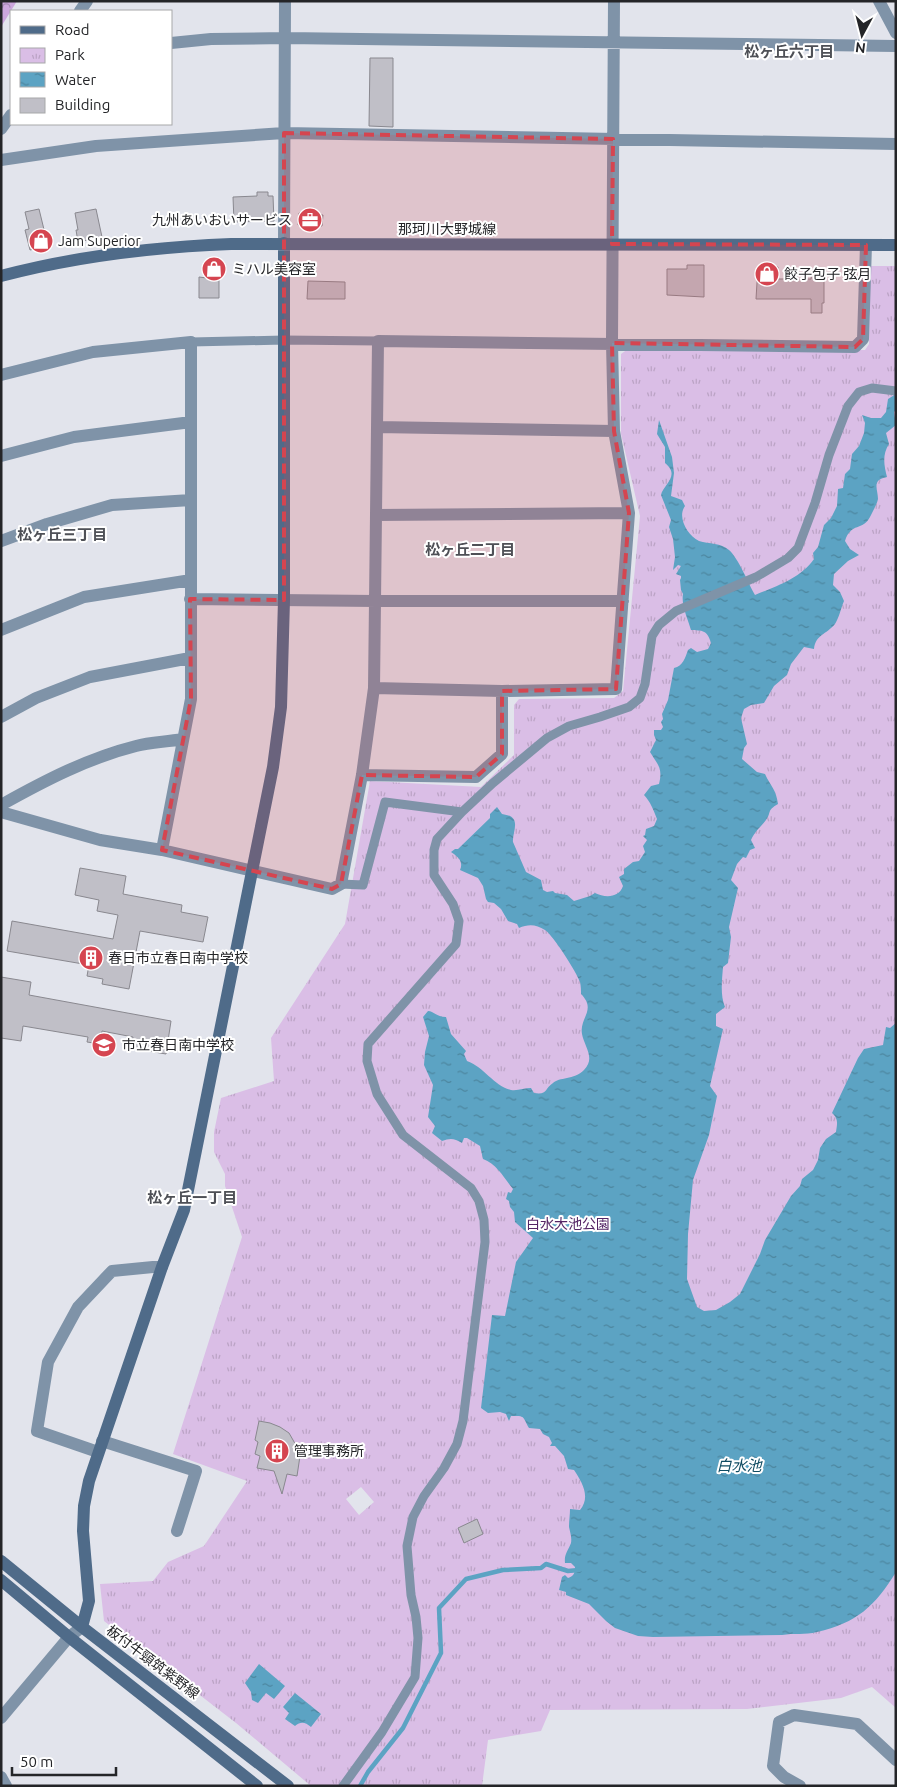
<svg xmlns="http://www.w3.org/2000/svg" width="897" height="1787" font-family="Ubuntu,'Noto Sans JP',sans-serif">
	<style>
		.forest { fill: url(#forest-crowns) }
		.park { fill: url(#park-tufts); fill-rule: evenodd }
		.water { fill: url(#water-ripples) }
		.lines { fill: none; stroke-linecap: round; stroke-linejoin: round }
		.stream { stroke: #5ca3c3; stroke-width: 4.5 }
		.building { fill: #c0bfc7; stroke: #89888f }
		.lane { stroke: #7f93a8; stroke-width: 9 }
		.street { stroke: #7f93a8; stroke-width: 12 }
		.secondary { stroke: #4f6b89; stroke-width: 12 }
		.marked { fill: #d54550; fill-opacity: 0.2; stroke: #d54550; stroke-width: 4; stroke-dasharray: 10 6; stroke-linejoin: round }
		.labels { text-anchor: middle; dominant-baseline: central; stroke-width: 4; stroke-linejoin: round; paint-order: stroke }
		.poi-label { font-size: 14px; fill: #242528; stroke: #fff; text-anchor: start }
		.street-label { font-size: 14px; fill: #242528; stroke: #fff }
		.park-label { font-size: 14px; fill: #542565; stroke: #fff }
		.neighbourhood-label { font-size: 15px; font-weight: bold; fill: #4e5056; stroke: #fff }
		.water-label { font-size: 15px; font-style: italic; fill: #0f4b62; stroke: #fff }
	</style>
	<defs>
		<pattern id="forest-crowns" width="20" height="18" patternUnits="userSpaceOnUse" patternTransform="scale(1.25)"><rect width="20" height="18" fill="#cca7dd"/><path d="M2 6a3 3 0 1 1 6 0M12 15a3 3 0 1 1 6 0" fill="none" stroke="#a588b3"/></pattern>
		<pattern id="park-tufts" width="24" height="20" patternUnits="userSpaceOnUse" patternTransform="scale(1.25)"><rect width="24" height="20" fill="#dabee6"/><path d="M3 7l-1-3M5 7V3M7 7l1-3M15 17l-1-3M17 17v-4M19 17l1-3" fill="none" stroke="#bba3c5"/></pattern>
		<pattern id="water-ripples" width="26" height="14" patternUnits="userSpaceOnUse" patternTransform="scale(1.25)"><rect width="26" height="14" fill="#5ca3c3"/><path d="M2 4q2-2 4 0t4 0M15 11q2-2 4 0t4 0" fill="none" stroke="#4c859e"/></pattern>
	</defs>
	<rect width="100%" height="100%" fill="#e2e4ec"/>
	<path class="forest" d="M1,1H17L1,27Z"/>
	<path class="park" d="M870,266H896V1708L872,1687L841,1698L747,1709L550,1710L541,1731L488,1740L482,1786H311L236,1723L104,1621L100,1584L153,1581L168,1562L204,1546L247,1481L173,1454L242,1237L225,1186V1174L214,1152V1132L221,1098L274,1081L271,1038L345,924L370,781L481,787L514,755V705L519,699L614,698L623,691L640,516L621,434V354L628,349L865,350L869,344ZM361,1487L374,1502L359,1515L346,1499Z"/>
	<path class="water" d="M896,394V410L894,412L896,425L886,433L889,444C882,455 884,465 887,477C871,480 878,489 878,499C877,504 872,513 870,517C863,531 851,522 845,541L850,549L859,555L848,561L834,574L833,585L840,592L844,601C841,608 839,618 835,624C826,635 816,634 814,649L804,647L791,664L787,675L774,686L764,703L751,705L744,709L741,718L747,744L744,748L742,759L757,772L765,774C771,787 776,789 778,804C766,811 772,812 766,820C761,827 755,831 751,840L755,848L750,850L746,858L743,857L737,864L731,880L738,888L729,927L731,937L728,963L723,967C722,980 720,995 725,1007L716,1014V1026L723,1029L710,1086L717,1096L709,1135L693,1180L688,1234L687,1279L697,1307L704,1311L716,1310L730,1302L740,1294L760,1254L765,1240L791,1196L800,1186L802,1179L813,1170L818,1160L820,1148L826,1139L836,1132C837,1124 839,1119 832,1113L858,1058L864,1049L883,1045L886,1027L890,1028L896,1023V1572C875,1606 857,1623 817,1632C805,1635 794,1633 782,1635L653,1637L638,1636L615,1628L606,1621L589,1604L566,1595V1592L559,1590L562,1577L565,1575L568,1578C574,1576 575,1573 575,1567L571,1563H565C564,1554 568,1551 571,1543C572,1537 570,1532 569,1527C569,1521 570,1515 570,1509L580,1510C591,1497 582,1482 574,1470L568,1469L564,1456L555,1446H550L552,1443L549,1437L543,1434L540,1429L529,1428C522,1416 526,1416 511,1416L509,1421L506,1414L500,1412L488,1413L481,1408L492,1315L505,1316L516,1262L533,1238L515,1222L514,1212L510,1207L509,1201L506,1199L508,1192L511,1193L513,1189C504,1178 497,1164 483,1159L480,1146L467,1138H464L462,1143C454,1138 450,1138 442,1141L432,1133L435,1126L428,1117L433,1085L424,1065L425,1052L429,1036L423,1017L428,1011C434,1011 436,1017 446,1017L451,1034L466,1051L464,1054L467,1061C484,1067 494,1086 511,1090C518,1091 524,1088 531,1088L534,1093C548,1095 544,1089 553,1083C559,1077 574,1080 584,1070C596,1058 584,1046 582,1034C579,1018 597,1010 581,994C581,991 581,986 580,982C577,973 553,935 545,930C536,924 528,924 519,928L517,924L508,921L501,909L494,903L488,902L486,899L483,886L478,878L460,870C464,861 457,856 451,852L455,849H458L490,818V814L497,807L502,814C505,815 508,815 510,816C520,821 512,834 513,842L526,872L541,880L543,890L547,892L553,891L555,893L567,895L574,901L590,896L595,893C605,898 619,898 623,886L619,877L624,874V869L633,862L639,861L645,852L643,846L647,840L643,836L645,835L646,829L654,826L657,819C654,811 650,801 644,795L651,786L659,784C663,768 658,765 650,752L656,740L654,735V730H661L663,727L661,722L663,719L662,714L668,700L674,668C683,666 685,658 688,650L691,648L697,652L708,649L711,643C707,629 702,631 691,630C688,619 681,605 683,594L681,590L680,580L681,578V576L676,574L681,566L678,565L673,570L675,557L673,539L669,527L671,520L661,495C663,485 681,476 665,463V447L657,434L659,420L672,457L674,473L671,496L682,500L685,506C677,517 687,535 699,541C709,544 721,543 729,550C739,559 748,583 755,595C776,586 800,579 814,559L813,553L818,547L824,525L831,518L837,506L838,489L843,488L845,474L850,469L852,454L859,446L864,433L865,423L862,415L871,418H881L886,412L888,399Z
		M259,1664L285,1686L274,1699L266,1693L258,1703L252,1700L251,1692L245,1683Z
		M295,1693L321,1714L311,1727C305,1722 301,1721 295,1726L285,1719L289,1713L283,1707Z"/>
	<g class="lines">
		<path class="stream" d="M360,1786L368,1772L403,1728L441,1653L439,1608L466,1579L503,1570L541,1568L546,1564L568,1571L579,1570"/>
	</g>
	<path class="building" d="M370,58H393V127L369,126Z
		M257,192H268V196H273L274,221L234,222L233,197L257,196Z
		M39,209L48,246L30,250L25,230L29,229L25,212Z
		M96,209L102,237L78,242L76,230H78L75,213Z
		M299,213L323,215L322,226L298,225Z
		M208,265H219V298H199V277L207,278Z
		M687,265H704V297L667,295V269H687Z
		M758,266L778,267L777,279H811L812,270H824V303H822V313H811V299H756Z
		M308,281L345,282V299H307Z
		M80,868L126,876L123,894L182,905L181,912L208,917L203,942L140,931L129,989L102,984L103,979L87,976L89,965L7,951L12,921L113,939L118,915L97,911L99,900L75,895Z
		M1,977L31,982L29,995L171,1021L166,1054L131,1048L133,1037L102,1031L100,1044L87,1042L88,1037L23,1026L21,1041L1,1038Z
		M259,1421L270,1423L280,1427L289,1433L297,1447L300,1456L297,1476L287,1474L282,1494L274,1471L257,1468L260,1456L255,1454L258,1442L255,1440Z
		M477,1519L483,1534L464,1543L458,1528Z"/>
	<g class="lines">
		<path class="lane" d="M191,342L284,340L378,341
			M341,884L363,885L385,802L462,812
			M343,1786L382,1732L415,1677L418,1638L416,1617L411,1595L407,1546L413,1517L424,1496L444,1468L457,1444L463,1421L485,1242L484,1220L479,1201L471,1188L403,1135L377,1094L367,1061L368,1044L456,944L459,921L453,904L434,875V850L437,839L462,812L493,783L547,738L569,726L600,717L629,707L640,698L645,684L652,636L659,625L676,611L756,577L788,558L798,548L815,503L829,455L848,406L859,392L872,388L896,391"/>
		<path class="street" d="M879,1L896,33
			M80,11L87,1
			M171,43L211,39L286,38L896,46
			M1,129L11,115
			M1,160L96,146L284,133L896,144
			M284,243L285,1
			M1,375L93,352L191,342V699L162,850
			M377,427L614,431
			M1,456L74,437L191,422
			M376,515L629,513
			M1,541L47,524L112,505L191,500
			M190,599L375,601H623
			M1,630L84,597L191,580
			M374,688L502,691L616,689L629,513L614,431L612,343L614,1
			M1,717L36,698L90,677L190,658
			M362,775L476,777L502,754V691
			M1,805C44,781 88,758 136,746C151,742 167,742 182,739
			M1,812L100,840L162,850L332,889L341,884L362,775L374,688L378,341L855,347L863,339L866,245
			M102,1441L196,1471L177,1531
			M98,1452L37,1431L48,1362L78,1307L112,1271L153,1267H162
			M1,1718L69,1637L82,1627
			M1,1777L6,1786
			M800,1786L784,1777L773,1766L779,1722L794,1715L857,1724L896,1760"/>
		<path class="secondary" d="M1,276C77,256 153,247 231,244L896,245
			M1,1561L82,1627L288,1786
			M1,1580L69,1637L257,1786
			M82,1627L89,1601L83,1531L84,1506L89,1481L162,1267L184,1210L273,767L281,707L284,600V243"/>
	</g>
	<path class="marked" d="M284,133L613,139L612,244L866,245L863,339L855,347L612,343L614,431L629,513L616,689L502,691V754L476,777L362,775L341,884L332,889L162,850L191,699L190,599L284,600Z"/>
	<defs>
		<symbol id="office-disc" viewBox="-11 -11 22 22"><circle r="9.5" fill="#d54550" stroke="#fff"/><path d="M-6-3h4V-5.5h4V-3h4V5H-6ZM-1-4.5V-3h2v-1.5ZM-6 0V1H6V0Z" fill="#fff"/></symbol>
		<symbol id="shop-disc" viewBox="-11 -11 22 22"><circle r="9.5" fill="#d54550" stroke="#fff"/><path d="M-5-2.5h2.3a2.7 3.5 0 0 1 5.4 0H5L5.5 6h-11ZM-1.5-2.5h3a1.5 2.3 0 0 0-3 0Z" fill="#fff"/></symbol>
		<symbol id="building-disc" viewBox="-11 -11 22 22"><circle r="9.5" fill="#d54550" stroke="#fff"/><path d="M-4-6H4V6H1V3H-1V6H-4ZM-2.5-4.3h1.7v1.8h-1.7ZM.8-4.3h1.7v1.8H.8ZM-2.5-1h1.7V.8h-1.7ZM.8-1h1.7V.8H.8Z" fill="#fff"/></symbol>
		<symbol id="school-disc" viewBox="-11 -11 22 22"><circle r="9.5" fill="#d54550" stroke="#fff"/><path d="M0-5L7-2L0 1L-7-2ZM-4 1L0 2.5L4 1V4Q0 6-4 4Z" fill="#fff"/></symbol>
	</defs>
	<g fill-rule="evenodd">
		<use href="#office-disc" x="296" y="206" width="28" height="28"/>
		<use href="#shop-disc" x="27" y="227" width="28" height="28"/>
		<use href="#shop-disc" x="200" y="255" width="28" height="28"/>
		<use href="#shop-disc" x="753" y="260" width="28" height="28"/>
		<use href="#building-disc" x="77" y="944" width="28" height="28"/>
		<use href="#school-disc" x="90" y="1031" width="28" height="28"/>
		<use href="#building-disc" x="263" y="1437" width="28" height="28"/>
	</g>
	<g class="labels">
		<g class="poi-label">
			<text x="292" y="220" text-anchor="end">九州あいおいサービス</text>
			<text x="58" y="241">Jam Superior</text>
			<text x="232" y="269">ミハル美容室</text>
			<text x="784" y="274">餃子包子 弦月</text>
			<text x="108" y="958">春日市立春日南中学校</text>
			<text x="122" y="1045">市立春日南中学校</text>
			<text x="294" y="1451">管理事務所</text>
		</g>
		<g class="street-label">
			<text x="447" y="229">那珂川大野城線</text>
			<text transform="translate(153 1662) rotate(37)">板付牛頸筑紫野線</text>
		</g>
		<g class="park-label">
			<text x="568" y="1224">白水大池公園</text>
		</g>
		<g class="neighbourhood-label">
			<text x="789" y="51">松ヶ丘六丁目</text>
			<text x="62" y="534">松ヶ丘三丁目</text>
			<text x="470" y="549">松ヶ丘二丁目</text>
			<text x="192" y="1197">松ヶ丘一丁目</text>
		</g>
		<g class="water-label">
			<text x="739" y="1465">白水池</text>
		</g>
	</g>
	<rect width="897" height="1787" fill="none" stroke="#242528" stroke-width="5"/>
	<rect x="10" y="10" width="162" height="115" fill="#ffffff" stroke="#a7a8a9"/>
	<rect x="20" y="26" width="25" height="8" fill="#4f6b89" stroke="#a7a8a9"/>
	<text x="55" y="35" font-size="15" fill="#242528">Road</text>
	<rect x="20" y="48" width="25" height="15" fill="url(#park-tufts)" stroke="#a7a8a9"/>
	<text x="55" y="60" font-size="15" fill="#242528">Park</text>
	<rect x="20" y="72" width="25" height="15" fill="url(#water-ripples)" stroke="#a7a8a9"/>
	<text x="55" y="85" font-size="15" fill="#242528">Water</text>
	<rect x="20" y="98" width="25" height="15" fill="#c0bfc7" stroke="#a7a8a9"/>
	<text x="55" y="110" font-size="15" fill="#242528">Building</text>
	<g transform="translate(862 35) rotate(187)" stroke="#ffffff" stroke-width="4" paint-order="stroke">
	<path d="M0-4L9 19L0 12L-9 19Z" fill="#242528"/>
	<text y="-8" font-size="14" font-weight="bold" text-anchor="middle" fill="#242528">N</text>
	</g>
	<path d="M12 1767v8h104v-8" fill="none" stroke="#242528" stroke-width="2.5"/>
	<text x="20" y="1767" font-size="15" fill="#242528" stroke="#ffffff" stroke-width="4" paint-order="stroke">50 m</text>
</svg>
